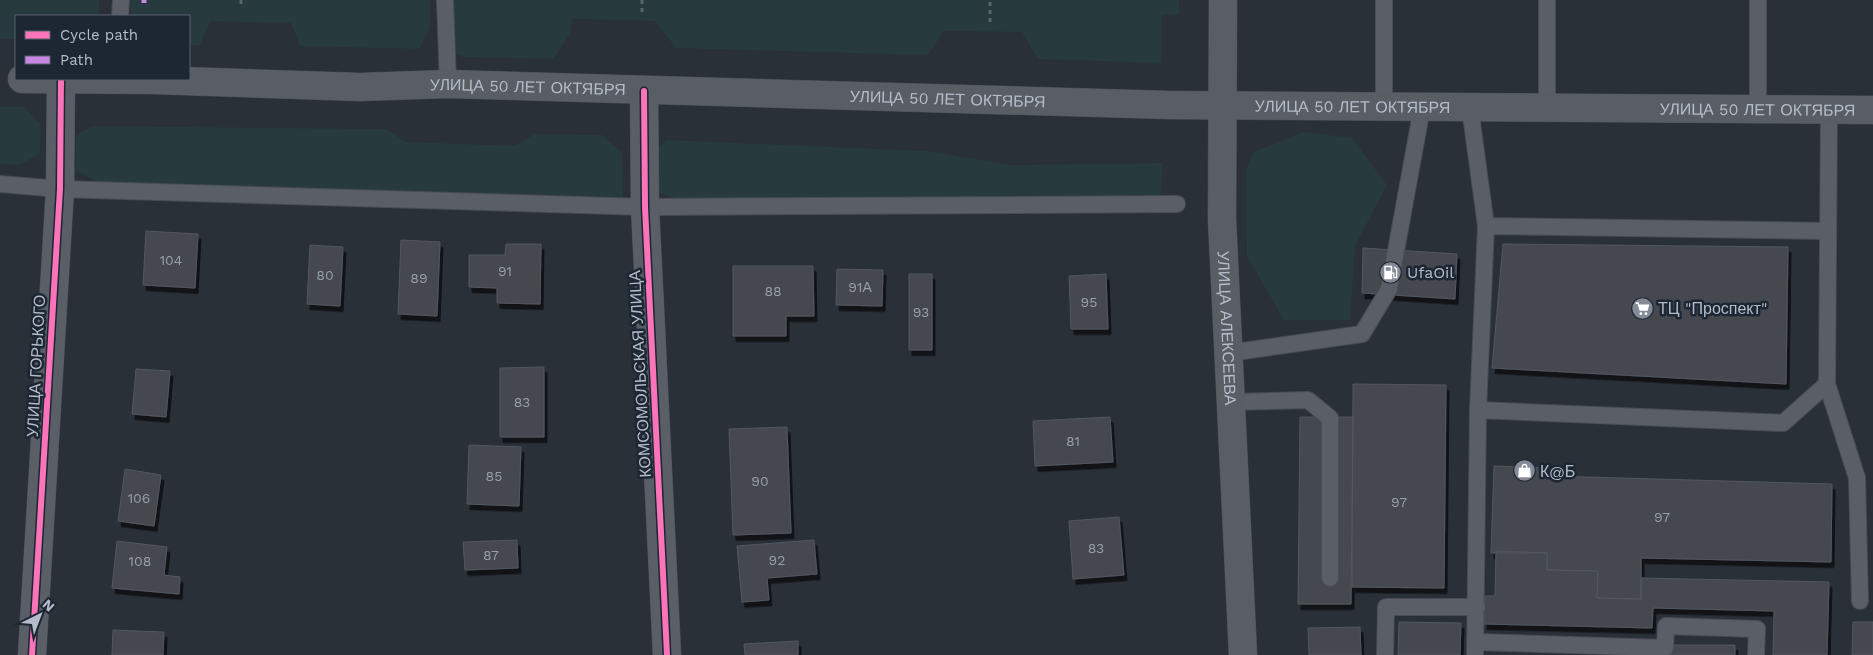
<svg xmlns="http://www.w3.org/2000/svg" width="1873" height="655" font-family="'Work Sans',sans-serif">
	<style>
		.green { fill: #273a3e }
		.building { fill: #444950; stroke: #52575f; filter: url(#shadow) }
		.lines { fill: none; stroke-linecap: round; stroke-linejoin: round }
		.lane-casing { stroke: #484c53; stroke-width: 18 }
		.street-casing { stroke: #484c53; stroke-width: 29 }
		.secondary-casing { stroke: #484c53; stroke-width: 29 }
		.path { stroke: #5d636a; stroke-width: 3; stroke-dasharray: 4 4; stroke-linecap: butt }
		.lane { stroke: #5a5e66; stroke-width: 16 }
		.street { stroke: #5a5e66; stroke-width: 28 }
		.secondary { stroke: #595d64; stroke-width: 28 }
		.quiet { stroke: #c787e3; stroke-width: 5; stroke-dasharray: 10 5; stroke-linecap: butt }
		.cycleway-casing { stroke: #1d2633; stroke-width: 9 }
		.cycleway { stroke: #fb73b8; stroke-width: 6 }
		.labels { text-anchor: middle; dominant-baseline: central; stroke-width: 5; stroke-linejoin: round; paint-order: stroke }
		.number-label { font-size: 14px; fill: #989fab }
		.street-label { font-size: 16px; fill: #b4bcc9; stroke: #1d2633 }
		.poi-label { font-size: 16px; fill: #b4bcc9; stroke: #1d2633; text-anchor: start }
	</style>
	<defs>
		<filter id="shadow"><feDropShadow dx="3" dy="5.5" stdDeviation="0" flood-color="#0009"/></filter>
	</defs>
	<rect width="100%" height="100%" fill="#2a3038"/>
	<path class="green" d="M0,0H99V16H16V39H0Z
		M130,0H430V28L419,49L300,46L291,23L210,21L200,45H189V16H131Z
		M454,0H1179V14L1162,15L1161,63L1038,59L1022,32L944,31L928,55L676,48L655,21L579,19H572L571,32L553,59L466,57L453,52Z
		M0,107H24L41,125L40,153L20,165L0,164Z
		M91,126L386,129L406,142L516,146L534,134L602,135L622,153L623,197L105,187L76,170V136Z
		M1304,132L1352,138L1387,185L1355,246L1350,320H1284L1247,256L1246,170L1254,152Z
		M667,140L925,151L1011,165L1163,163L1160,200L686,201L659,193L653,152Z"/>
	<path class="building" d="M146,231L198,234L195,288L143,285Z
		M401,240L440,242L437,316L398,314Z
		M506,244H541L540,304L497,303V288L469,287V255H505Z
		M1503,244L1788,247L1786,384L1492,368Z
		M310,245L343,247L340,306L307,304Z
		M1363,248L1457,254L1455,299L1362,293Z
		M733,266H813L814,316H786V336H733Z
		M837,269L883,270L882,306L836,305Z
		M909,274H932V350H909Z
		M1106,274L1108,329H1071L1069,276Z
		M544,367V437H500V368Z
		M136,369L170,371L166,417L132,414Z
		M1353,384L1446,385L1444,588L1352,587Z
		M1110,417L1113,462L1035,466L1033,421Z
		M1300,417H1353L1351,604H1298Z
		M787,427L791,533L733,535L729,429Z
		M469,445L521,447L519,506L467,504Z
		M1494,466L1550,468V476L1832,484L1831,562L1641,558V599L1597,598L1598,571L1547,570V553H1491Z
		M125,469L161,475L154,526L118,521Z
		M1119,517L1124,575L1073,579L1069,521Z
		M517,540L518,568L465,570L463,542Z
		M814,540L817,574L767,578L769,600L742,602L737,546Z
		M117,541L167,547L164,575L180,577L179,594L112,588Z
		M1496,551L1547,553V570L1598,571L1597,598L1641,599V578L1829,582L1827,655H1773L1774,611L1653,608L1652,628L1484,624V596H1495Z
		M1399,622L1461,623L1460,655H1398Z
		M1853,622H1873V655H1852Z
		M1360,627L1361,655H1309L1308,628Z
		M113,630L164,632L163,655H112Z
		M798,641V655H745L744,644Z
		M1671,645H1735V655H1671Z"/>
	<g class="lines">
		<defs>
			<path id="lane" d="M445,0L448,84
				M1547,0V109
				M120,16L121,0
				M1384,107V0
				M1470,108L1486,226L1478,410
				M1758,110V0
				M0,184L60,189L645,207L1177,204
				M1486,226L1828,231
				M1229,353L1362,334L1389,289L1422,108
				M1827,384L1857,478L1860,601
				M1231,402L1308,400L1330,418V578
				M1476,642L1665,648L1666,626L1757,629L1756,655
				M1385,655L1386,607H1477
				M1475,655L1478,410L1783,423L1827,384L1829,110"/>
			<path id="street" d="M644,91L645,207L667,655
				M32,655L60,189L61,79"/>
			<g id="secondary">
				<path id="s1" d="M1223,0L1222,219L1243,655"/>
				<path id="s2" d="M22,79L154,80L360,87L448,84L1168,105L1873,110"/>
			</g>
		</defs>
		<use href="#lane" class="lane-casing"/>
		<use href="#street" class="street-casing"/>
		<use href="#secondary" class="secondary-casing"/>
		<path class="path" d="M241,0V4
			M642,12V0
			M990,22V0"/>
		<use href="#lane" class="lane"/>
		<use href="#street" class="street"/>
		<use href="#secondary" class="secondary"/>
		<path class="quiet" d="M144,0V3"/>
		<defs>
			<path id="cycleway" d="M644,91L645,207L667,655
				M32,655L60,189L61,79"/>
		</defs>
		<use href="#cycleway" class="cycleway-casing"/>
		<use href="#cycleway" class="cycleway"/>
	</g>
	<defs>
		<symbol id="fuel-disc" viewBox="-11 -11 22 22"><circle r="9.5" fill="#848b96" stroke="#1d2633"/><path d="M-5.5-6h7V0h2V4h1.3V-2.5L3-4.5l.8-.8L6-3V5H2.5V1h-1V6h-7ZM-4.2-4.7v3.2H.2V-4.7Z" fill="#fff"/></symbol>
		<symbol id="supermarket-disc" viewBox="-11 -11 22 22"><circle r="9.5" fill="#848b96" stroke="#1d2633"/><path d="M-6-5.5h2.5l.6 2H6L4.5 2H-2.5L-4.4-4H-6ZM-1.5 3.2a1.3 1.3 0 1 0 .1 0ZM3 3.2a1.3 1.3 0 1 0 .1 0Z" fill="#fff"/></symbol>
		<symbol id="shop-disc" viewBox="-11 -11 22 22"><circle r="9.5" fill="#848b96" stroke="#1d2633"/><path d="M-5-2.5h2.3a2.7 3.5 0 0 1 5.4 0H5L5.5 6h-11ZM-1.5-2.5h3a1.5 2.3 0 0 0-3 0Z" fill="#fff"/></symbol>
	</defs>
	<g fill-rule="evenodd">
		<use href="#fuel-disc" x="1378" y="260" width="25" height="25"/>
		<use href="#supermarket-disc" x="1630" y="296" width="25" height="25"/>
		<use href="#shop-disc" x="1512" y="458" width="25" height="25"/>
	</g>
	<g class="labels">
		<g class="number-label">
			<text x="171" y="260">104</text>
			<text x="505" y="271">91</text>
			<text x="325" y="275">80</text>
			<text x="419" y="278">89</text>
			<text x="860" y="287">91А</text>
			<text x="773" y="291">88</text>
			<text x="1089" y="302">95</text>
			<text x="921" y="312">93</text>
			<text x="522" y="402">83</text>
			<text x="1073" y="441">81</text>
			<text x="494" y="476">85</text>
			<text x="760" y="481">90</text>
			<text x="139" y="498">106</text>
			<text x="1399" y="502">97</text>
			<text x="1662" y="517">97</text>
			<text x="1096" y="548">83</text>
			<text x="491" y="555">87</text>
			<text x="777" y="560">92</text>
			<text x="140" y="561">108</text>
		</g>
		<g class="street-label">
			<text stroke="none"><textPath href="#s2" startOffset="506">УЛИЦА 50 ЛЕТ ОКТЯБРЯ</textPath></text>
			<text stroke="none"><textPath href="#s2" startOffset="926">УЛИЦА 50 ЛЕТ ОКТЯБРЯ</textPath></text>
			<text stroke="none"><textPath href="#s2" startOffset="1331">УЛИЦА 50 ЛЕТ ОКТЯБРЯ</textPath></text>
			<text stroke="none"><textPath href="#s2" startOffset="1736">УЛИЦА 50 ЛЕТ ОКТЯБРЯ</textPath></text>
			<text stroke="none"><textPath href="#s1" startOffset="328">УЛИЦА АЛЕКСЕЕВА</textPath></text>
			<text transform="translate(36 366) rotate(-87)">УЛИЦА ГОРЬКОГО</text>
			<text transform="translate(640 374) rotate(-93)">КОМСОМОЛЬСКАЯ УЛИЦА</text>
		</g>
		<g class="poi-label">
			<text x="1407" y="272">UfaOil</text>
			<text x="1658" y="308">ТЦ "Проспект"</text>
			<text x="1540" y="471">К@Б</text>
		</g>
	</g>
	<rect x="15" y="15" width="175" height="65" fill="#1d2633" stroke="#59626f"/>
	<rect x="25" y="31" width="25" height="8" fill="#fb73b8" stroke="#59626f"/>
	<text x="60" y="40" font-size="15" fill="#b4bcc9">Cycle path</text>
	<rect x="25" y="56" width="25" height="8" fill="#c787e3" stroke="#59626f"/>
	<text x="60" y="65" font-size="15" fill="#b4bcc9">Path</text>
	<g transform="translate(40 615) rotate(42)" stroke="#1d2633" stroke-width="4" paint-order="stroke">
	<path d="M0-4L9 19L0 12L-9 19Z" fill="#b4bcc9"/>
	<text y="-8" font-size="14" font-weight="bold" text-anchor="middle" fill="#b4bcc9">N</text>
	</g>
</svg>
